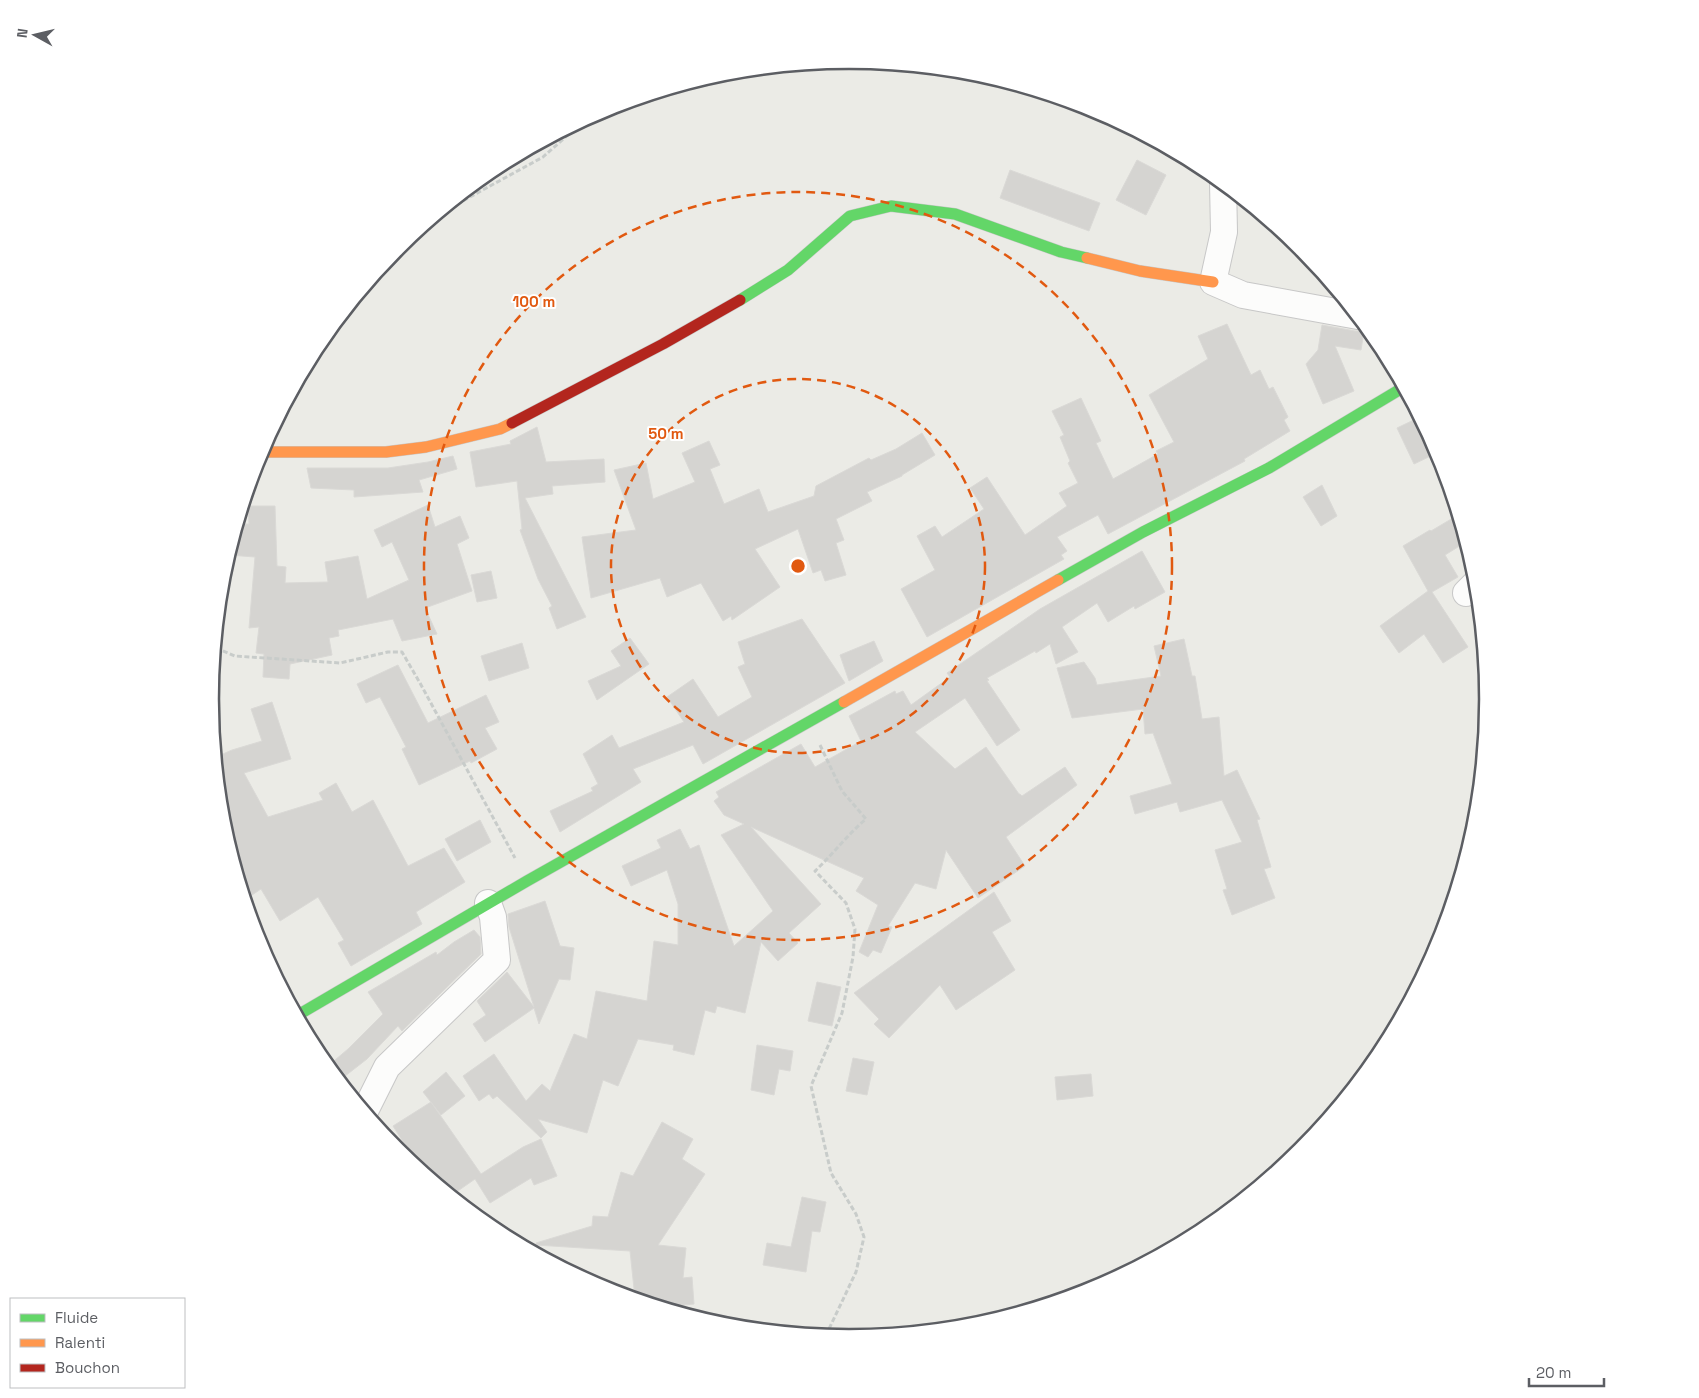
<svg xmlns="http://www.w3.org/2000/svg" width="1699" height="1398" font-family="'Space Grotesk',sans-serif">
	<style>
		.building { fill: #d5d4d1; stroke: #dad9d6 }
		.lines { fill: none; stroke-linecap: round; stroke-linejoin: round }
		.street-casing { stroke: #c7c7c7; stroke-width: 28 }
		.fast-casing { stroke: #c8c8c8; stroke-width: 12 }
		.slow-casing { stroke: #c8c8c8; stroke-width: 12 }
		.jam-casing { stroke: #c8c8c8; stroke-width: 12 }
		.path { stroke: #c8ccca; stroke-width: 3; stroke-dasharray: 5 2.5; stroke-linecap: butt }
		.street { stroke: #fcfcfb; stroke-width: 26 }
		.fast { stroke: #63d668; stroke-width: 11 }
		.slow { stroke: #ff974d; stroke-width: 11 }
		.jam { stroke: #b3261e; stroke-width: 11 }
		.ring { fill: none; stroke: #e15910; stroke-width: 2.5; stroke-dasharray: 9 6 }
		.rim { fill: none; stroke: #5c5e63; stroke-width: 2.5 }
		.centre { fill: #e15910; stroke: #fff; stroke-width: 2.5 }
		.ring-label { font-size: 15px; text-anchor: middle; font-weight: bold; fill: #e15910; stroke: #fff; stroke-width: 4; stroke-linejoin: round; paint-order: stroke }
	</style>
	<rect width="100%" height="100%" fill="#ebebe6"/>
	<path class="building" d="M1137,160L1166,175L1146,215L1116,200Z
		M1010,170L1100,203L1089,231L1000,198Z
		M1227,324L1251,375L1260,370L1269,389L1273,387L1288,417L1284,420L1290,431L1244,459L1245,461L1108,534L1098,515L1057,537L1067,551L1061,555L1064,559L927,637L901,589L935,570L917,536L935,526L942,537L984,509L970,488L987,477L1025,535L1067,506L1059,493L1078,483L1068,463L1070,461L1060,437L1064,435L1052,411L1081,398L1101,441L1096,443L1113,479L1158,454L1156,451L1174,442L1149,395L1208,359L1198,336Z
		M1322,325L1355,331H1364L1361,350L1335,346L1354,391L1323,404L1306,364L1318,350Z
		M1420,417L1439,452L1414,464L1397,428Z
		M537,427L546,462L604,459L605,482L552,486L553,494L525,498L586,617L557,629L549,608L552,606L538,579L520,530L522,529L517,481L476,487L470,452L511,444L510,441Z
		M922,433L935,455L902,475V476L867,492L872,501L836,519L844,540L836,543L846,575L825,581L821,570L813,573L798,529L755,549L780,587L732,620L731,616L723,621L701,583L667,597L660,578L591,598L582,537L636,530L614,470L646,463L653,499L695,482L682,453L709,441L720,465L710,469L724,504L759,489L768,512L814,496L816,486L869,458L871,460L896,449Z
		M453,456L457,469L419,480L423,492L354,497V490L311,488L307,468H388L428,462Z
		M1322,485L1337,516L1321,526L1303,497Z
		M428,505L435,527L460,516L469,538L457,544L472,591L425,608L437,634L402,641L393,619L338,630L339,636L329,638L332,655L290,664L289,679L263,677L264,654L256,653L259,627L249,628L255,557L229,555L238,524H249L248,506H275L277,566L286,567L285,583L328,582L325,562L358,556L367,599L409,580L392,542L382,547L374,530Z
		M1458,515L1466,542L1445,555L1458,577L1432,592L1468,647L1443,663L1424,634L1399,653L1380,626L1428,591L1403,546L1430,530L1431,531Z
		M1142,551L1165,592L1135,609L1134,606L1108,622L1097,603L1062,627L1078,652L1056,664L1050,644L1036,653L1035,651L987,678L989,680L987,681L1020,730L997,746L965,698L915,732L955,769L986,747L1019,794H1020L1022,796L1065,767L1077,785L1006,837L1025,866L978,898L946,850L936,889L915,883L888,926L892,927L881,953L873,950L868,957L859,952L878,905L856,891L864,878L751,827L821,904L789,933L798,943L778,961L761,942L745,1013L717,1006L715,1013L705,1010L694,1055L673,1050L674,1045L638,1039L618,1086L603,1080L587,1133L538,1119L547,1132L541,1138L497,1096L493,1099L489,1094L479,1101L463,1076L494,1054L526,1101L542,1084L550,1091L574,1034L587,1039L596,991L647,1001L654,941L678,945V904L667,870L631,886L622,866L661,848L657,840L680,829L690,849L699,845L734,946L773,911L721,835L744,824L724,815L714,801L719,797L716,792L801,744L815,767L861,741L849,716L895,691L896,694L903,691L911,705L950,677L947,673L1040,609Z
		M491,571L497,598L477,602L471,575Z
		M802,619L845,683L703,764L693,745L633,769L641,782L560,832L550,811L593,791L591,788L598,784L583,754L612,735L619,748L684,722L667,697L693,679L718,717L752,697L738,667L745,664L738,642Z
		M630,638L649,664L597,700L588,681L621,666L611,651Z
		M1184,639L1192,676H1195L1202,719L1219,717L1224,776L1237,770L1260,819L1257,820L1271,867L1264,869L1275,898L1232,915L1223,890L1227,889L1215,850L1242,842L1222,800L1180,812L1177,802L1135,814L1130,796L1172,784L1153,733L1145,734L1143,709L1072,718L1057,668L1084,662L1095,678L1097,685L1161,676L1154,646Z
		M874,641L883,661L849,681L840,655Z
		M522,643L529,668L489,681L481,656Z
		M398,665L428,723L486,695L499,722L485,728L497,749L471,763L470,761L419,785L402,749L406,747L380,697L366,703L357,684Z
		M272,702L291,759L244,773L268,817L323,800L319,793L336,783L352,812L373,800L408,866L444,848L465,882L416,912L422,924L351,966L338,943L344,940L318,897L280,921L261,889L252,895L236,867L223,823L216,757L232,750L262,741L251,709Z
		M480,820L491,842L457,861L445,839Z
		M994,892L1011,921L992,932L1015,970L956,1010L940,985L889,1038L874,1024L879,1019L854,993Z
		M545,901L560,946L574,948L570,980L559,979L539,1024L534,1008L485,1042L473,1024L486,1015L477,1001L507,972L534,1007L509,927L508,914Z
		M474,930L480,937L481,954L402,1031L398,1026L367,1059L340,1080L328,1066L348,1049L383,1014L368,992L436,952L437,955L454,942Z
		M817,982L841,987L832,1026L808,1021Z
		M757,1045L793,1051L790,1071L779,1069L774,1095L751,1090Z
		M853,1058L874,1062L867,1095L846,1091Z
		M446,1072L465,1096L441,1115L423,1092Z
		M1091,1074L1093,1096L1057,1100L1055,1077Z
		M431,1102L481,1174L523,1147L541,1139L557,1176L534,1185L531,1178L490,1203L475,1179L452,1195L434,1181L422,1164L419,1167L393,1126Z
		M662,1122L693,1139L682,1159L705,1174L658,1245L686,1248L683,1278L692,1277L694,1304L662,1307L635,1298L630,1251L536,1245V1243L592,1226L593,1216L608,1217L621,1172L633,1176Z
		M802,1197L826,1202L820,1232L812,1231L806,1272L763,1265L767,1243L791,1247Z"/>
	<g class="lines">
		<defs>
			<path id="street" d="M1223,183L1224,232L1213,282L1243,295L1358,316
				M1466,593L1477,582
				M365,1111L387,1067L497,960L493,917L488,903"/>
			<path id="fast" d="M740,300L788,270L850,216L891,206L955,214L1061,252L1087,258
				M1058,580L1143,532L1269,468L1404,387
				M298,1015L527,881L844,702"/>
			<path id="slow" d="M1087,258L1140,271L1213,282
				M261,452H386L426,447L500,429L512,423
				M844,702L1058,580"/>
			<path id="jam" d="M512,423L663,344L740,300"/>
		</defs>
		<use href="#street" class="street-casing"/>
		<use href="#fast" class="fast-casing"/>
		<use href="#slow" class="slow-casing"/>
		<use href="#jam" class="jam-casing"/>
		<path class="path" d="M437,215L543,157L588,117
			M216,648L235,656L340,663L388,652H402L420,683L515,858
			M820,745L842,791L866,819C848,834 833,854 815,871L846,903L855,929L853,957L842,1013L811,1086L831,1173L856,1214L864,1237L856,1272L828,1331L821,1335"/>
		<use href="#street" class="street"/>
		<use href="#fast" class="fast"/>
		<use href="#slow" class="slow"/>
		<use href="#jam" class="jam"/>
	</g>
	<g class="ring">
		<circle cx="798" cy="566" r="187"/>
		<circle cx="798" cy="566" r="374"/>
	</g>
	<path d="M0 0H1699V1398H0ZM219 699a630 630 0 1 1 1260 0a630 630 0 1 1-1260 0Z" fill="#fff" fill-rule="evenodd"/>
	<path class="rim" d="M219 699a630 630 0 1 1 1260 0a630 630 0 1 1-1260 0Z"/>
	<circle cx="798" cy="566" r="8" class="centre"/>
	<g class="ring-label">
		<text x="534" y="307">100 m</text>
		<text x="666" y="439">50 m</text>
	</g>
	<rect x="10" y="1298" width="175" height="90" fill="#ffffff" stroke="#bebfc1"/>
	<rect x="20" y="1314" width="25" height="8" fill="#63d668" stroke="#bebfc1"/>
	<text x="55" y="1323" font-size="15" fill="#5c5e63">Fluide</text>
	<rect x="20" y="1339" width="25" height="8" fill="#ff974d" stroke="#bebfc1"/>
	<text x="55" y="1348" font-size="15" fill="#5c5e63">Ralenti</text>
	<rect x="20" y="1364" width="25" height="8" fill="#b3261e" stroke="#bebfc1"/>
	<text x="55" y="1373" font-size="15" fill="#5c5e63">Bouchon</text>
	<g transform="translate(35 35) rotate(278)" stroke="#ffffff" stroke-width="4" paint-order="stroke">
	<path d="M0-4L9 19L0 12L-9 19Z" fill="#5c5e63"/>
	<text y="-8" font-size="14" font-weight="bold" text-anchor="middle" fill="#5c5e63">N</text>
	</g>
	<path d="M1529 1378v8h75v-8" fill="none" stroke="#5c5e63" stroke-width="2.5"/>
	<text x="1536" y="1378" font-size="15" fill="#5c5e63" stroke="#ffffff" stroke-width="4" paint-order="stroke">20 m</text>
</svg>
